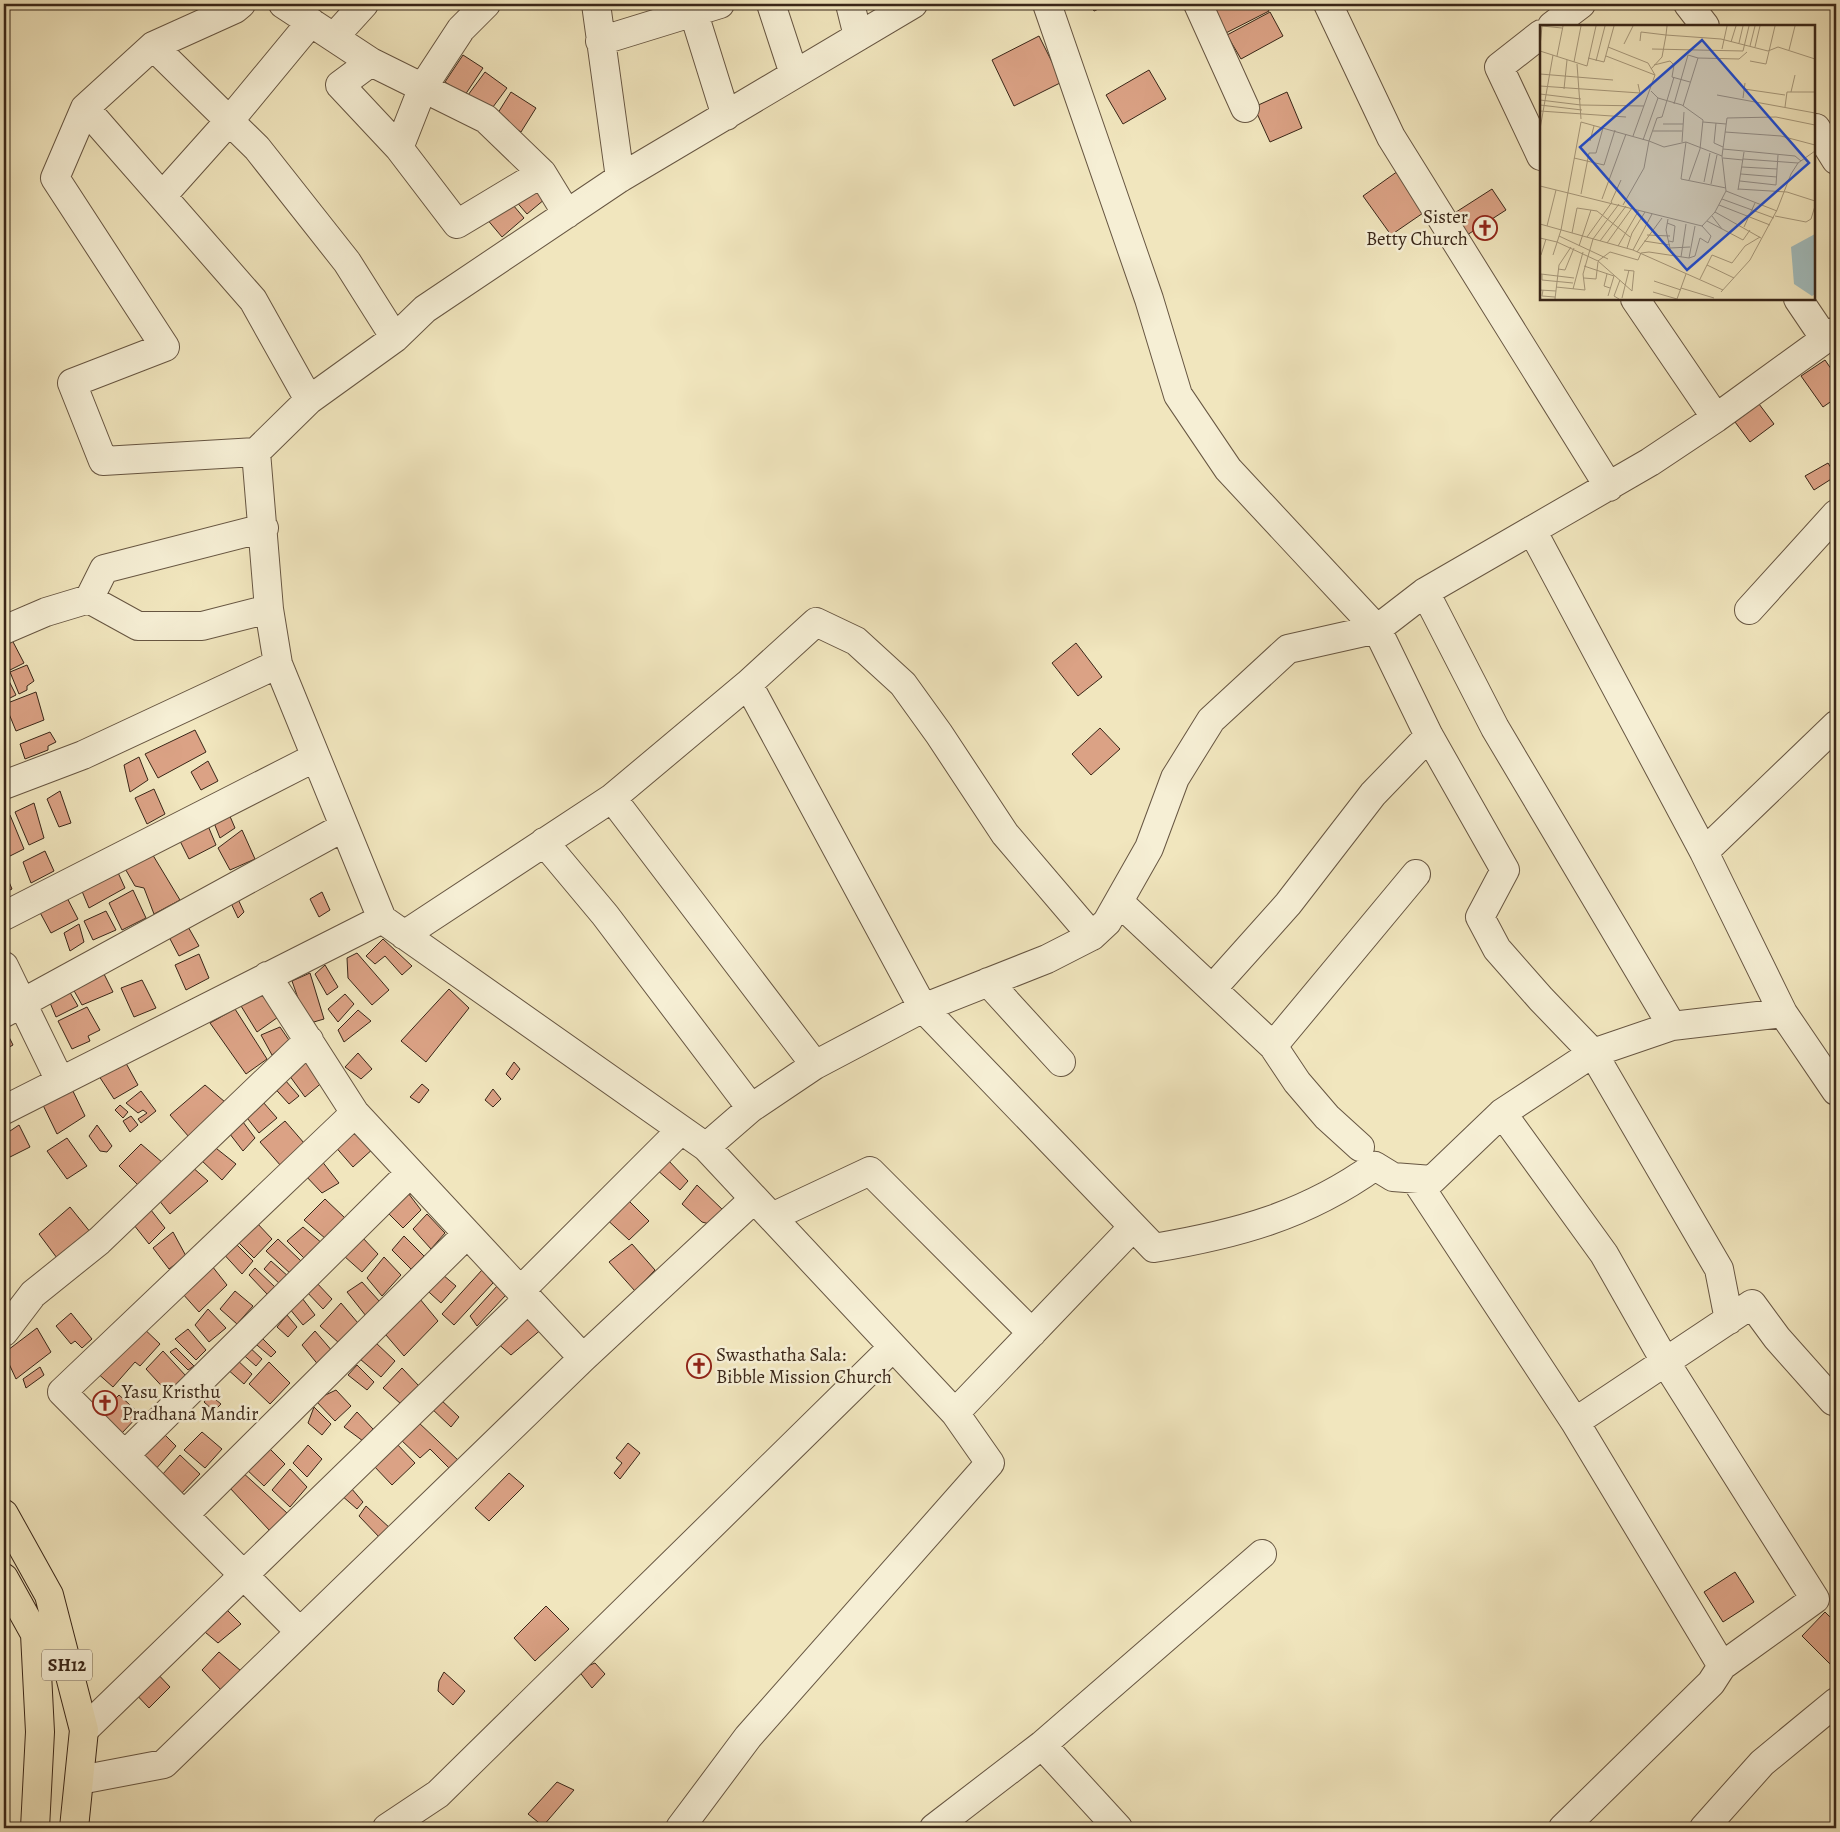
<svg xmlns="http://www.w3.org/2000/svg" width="1840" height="1832" font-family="Alegreya,serif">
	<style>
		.building { fill: #dba285; stroke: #392618 }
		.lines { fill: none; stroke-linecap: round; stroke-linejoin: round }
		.minor-casing { stroke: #675642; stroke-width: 30 }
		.major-casing { stroke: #392618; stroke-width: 30 }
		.minor { stroke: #f6efd5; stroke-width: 28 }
		.major { stroke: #f1e6be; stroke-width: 28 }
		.labels { text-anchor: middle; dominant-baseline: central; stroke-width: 5; stroke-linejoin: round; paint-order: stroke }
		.shield { fill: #f6efd5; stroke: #726251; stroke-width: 1 }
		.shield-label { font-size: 18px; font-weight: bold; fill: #392618 }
		.poi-label { font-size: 19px; fill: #392618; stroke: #f6efd5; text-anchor: start }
		.inset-road { fill: none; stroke: #a7997c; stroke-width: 1 }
		.view { fill: #1d4ed8; fill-opacity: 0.15; stroke: #1d4ed8; stroke-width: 2.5 }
		.inset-edge { fill: none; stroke: #392618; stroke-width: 2.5 }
	</style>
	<rect width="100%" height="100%" fill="#f1e6be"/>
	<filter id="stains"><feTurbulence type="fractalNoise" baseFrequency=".004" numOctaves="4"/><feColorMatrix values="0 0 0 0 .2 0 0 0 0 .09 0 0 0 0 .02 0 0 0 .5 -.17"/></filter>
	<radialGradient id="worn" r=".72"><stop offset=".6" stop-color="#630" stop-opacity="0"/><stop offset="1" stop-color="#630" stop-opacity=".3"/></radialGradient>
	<path class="building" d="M1090,4H1110L1094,11Z
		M1206,4H1265L1269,11L1222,35Z
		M1270,12L1283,36L1241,59L1227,35Z
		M1039,36L1062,82L1014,106L992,60Z
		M463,55L483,68L465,95L445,82Z
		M1149,70L1166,99L1123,124L1106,95Z
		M485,72L507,88L490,111L468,95Z
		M511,92L536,108L521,132L496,116Z
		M1287,92L1302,128L1270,142L1254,107Z
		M1398,171L1426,211L1391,235L1363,196Z
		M538,178L551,194L527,214L514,199Z
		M1492,189L1506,210L1467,235L1453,214Z
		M508,199L524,218L502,237L486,218Z
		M1825,360L1836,376V398L1823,407L1801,376Z
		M1759,404L1774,424L1750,442L1735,422Z
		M1828,463L1836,476L1814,490L1805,476Z
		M11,638L24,663L10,670L4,656V641Z
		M1076,643L1102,677L1078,696L1052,663Z
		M27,665L34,681L27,686V690L19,694L10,672Z
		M7,677L16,695L4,701V679Z
		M36,692L44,720L16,731L5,704Z
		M1100,728L1120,749L1091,775L1072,754Z
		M195,730L206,752L158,778L145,754Z
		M50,732L56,742L48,746V750L25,759L20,744Z
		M139,757L148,780L130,792L124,765Z
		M208,761L218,781L201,790L191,772Z
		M154,789L165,814L147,824L135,798Z
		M60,791L71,823L59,827L47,799Z
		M34,803L44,838L29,845L15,812Z
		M229,814L235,828L220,838L214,823Z
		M10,815L24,849L4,859V817Z
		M206,821L216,845L189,859L178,837Z
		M242,830L255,859L230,870L218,848Z
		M45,851L54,871L31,883L23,862Z
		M151,852L180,900L154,914L144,888L135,886L123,865Z
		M115,866L125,888L89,908L79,884Z
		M4,870L12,889L4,893Z
		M133,890L146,918L122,930L109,903Z
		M64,892L78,919L51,933L36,905Z
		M322,892L330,910L319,917L310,899Z
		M237,897L244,912L238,918L229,899Z
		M106,911L116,930L93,940L84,921Z
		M79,924L84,942L70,951L64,933Z
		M187,925L199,946L179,956L169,937Z
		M383,939L412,966L402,975L385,956L375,964L366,956Z
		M357,953L389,990L372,1005L348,978L347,958Z
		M199,954L209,978L186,990L175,965Z
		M325,965L338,987L327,995L315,974Z
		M103,972L113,992L82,1005L72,987Z
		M310,973L324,1019L307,1024L292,981Z
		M142,980L156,1008L134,1017L121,988Z
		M68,989L78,1006L56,1017L48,998Z
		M449,989L469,1008L426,1062L401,1041Z
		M267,990L281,1015L257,1032L241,1006Z
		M345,994L354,1004L338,1022L328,1009Z
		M87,1007L100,1030L88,1036L90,1041L72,1049L58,1021Z
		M235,1009L267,1059L246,1074L210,1023Z
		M358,1010L371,1021L344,1042L338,1030Z
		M4,1027L13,1045L4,1050Z
		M280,1027L291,1043L272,1055L261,1035Z
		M302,1050L325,1080L305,1097L284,1068Z
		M358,1053L372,1069L361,1079L345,1067Z
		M122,1056L138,1085L114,1099L97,1073Z
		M514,1062L520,1069L512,1080L506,1074Z
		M278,1072L299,1096L289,1104L269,1082Z
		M69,1083L85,1116L57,1134L40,1099Z
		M422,1084L429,1090L419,1103L410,1097Z
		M205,1085L225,1102L189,1137L170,1115Z
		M493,1089L501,1099L493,1107L485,1100Z
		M141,1091L156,1111L141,1123L138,1119L147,1113L143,1110L138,1113L126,1103Z
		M256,1094L277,1118L259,1133L240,1109Z
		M120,1105L128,1112L123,1118L115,1110Z
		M131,1116L138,1125L130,1132L123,1121Z
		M240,1118L255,1138L243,1151L226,1129Z
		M285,1121L304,1143L281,1166L260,1142Z
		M19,1125L30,1147L10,1157L4,1144V1135Z
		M97,1125L112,1146L107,1152L100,1151L89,1136Z
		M356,1125L375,1147L353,1167L333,1144Z
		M67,1138L87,1166L67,1179L47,1151Z
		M141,1144L163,1163L140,1187L119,1166Z
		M212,1145L236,1164L222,1180L200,1159Z
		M667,1159L688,1181L680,1190L656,1169Z
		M321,1160L339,1183L322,1193L303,1173Z
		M191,1166L208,1181L170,1214L158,1199Z
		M697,1185L725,1212L713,1225L702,1222L682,1204Z
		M405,1189L421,1210L403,1228L383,1208Z
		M622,1194L649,1221L629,1240L602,1215Z
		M325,1199L345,1218L326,1239L304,1220Z
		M147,1205L165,1228L149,1244L130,1220Z
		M70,1207L91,1233L60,1262L39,1234Z
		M427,1214L445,1233L431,1249L413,1229Z
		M256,1222L272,1239L254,1258L238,1242Z
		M303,1227L323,1244L307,1261L287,1241Z
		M173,1232L186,1256L169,1269L153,1248Z
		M361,1236L378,1254L362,1272L344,1256Z
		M404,1236L424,1256L411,1269L392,1250Z
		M231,1239L253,1261L242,1274L220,1250Z
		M278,1239L301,1261L292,1275L266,1251Z
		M632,1244L655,1270L635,1291L609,1262Z
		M384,1257L401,1275L382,1296L367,1278Z
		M271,1261L289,1277L281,1285L264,1269Z
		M212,1266L227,1285L199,1312L182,1293Z
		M255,1268L275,1287L267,1294L249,1275Z
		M436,1269L456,1286L441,1303L420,1284Z
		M482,1270L493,1283L454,1325L442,1314Z
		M315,1281L332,1299L323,1309L305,1290Z
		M362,1282L380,1302L366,1316L347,1292Z
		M498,1285L506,1295L477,1326L470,1316Z
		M235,1291L253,1306L237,1324L220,1309Z
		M415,1293L438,1321L404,1356L380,1328Z
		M302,1298L315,1315L303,1325L289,1308Z
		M341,1303L358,1323L339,1343L320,1326Z
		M208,1309L226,1328L209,1342L195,1325Z
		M525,1311L543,1328L511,1355L495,1341Z
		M71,1313L92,1339L82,1348L75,1341L71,1344L56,1326Z
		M287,1315L297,1327L288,1337L277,1327Z
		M138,1323L160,1344L140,1366L135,1362L113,1387L95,1371Z
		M37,1328L51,1352L16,1379L4,1353Z
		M188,1329L206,1350L196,1360L175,1339Z
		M315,1331L333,1352L320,1367L302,1345Z
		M259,1335L276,1352L271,1357L251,1340Z
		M375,1342L395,1361L381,1377L360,1359Z
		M246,1344L262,1359L256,1366L239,1351Z
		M176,1348L194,1366L188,1370L170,1352Z
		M163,1351L186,1376L169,1394L146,1369Z
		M234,1357L252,1374L244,1384L226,1368Z
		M269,1362L290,1383L270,1404L249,1384Z
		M357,1365L374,1382L367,1390L348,1375Z
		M40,1367L44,1375L26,1388L23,1379Z
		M402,1368L419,1386L401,1404L383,1388Z
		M336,1390L351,1406L335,1421L315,1400Z
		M119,1395L140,1414L122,1433L101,1413Z
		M210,1395L221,1404L214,1411L204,1402Z
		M439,1398L459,1417L451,1427L429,1406Z
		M314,1407L331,1424L322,1435L308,1423Z
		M357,1412L373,1429L363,1441L344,1427Z
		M417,1421L459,1461L452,1471L430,1449L420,1458L400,1439Z
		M159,1429L176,1446L154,1471L136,1454Z
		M202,1432L222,1449L205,1468L184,1450Z
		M395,1442L415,1463L392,1485L373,1465Z
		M628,1443L640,1453L620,1479L614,1473L622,1463L616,1458Z
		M266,1445L285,1464L264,1486L244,1467Z
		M308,1445L322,1459L307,1477L293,1463Z
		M180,1455L200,1474L180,1495L162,1475Z
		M290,1469L307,1487L290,1507L272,1490Z
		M241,1471L287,1513L270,1531L229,1487Z
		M509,1473L524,1486L489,1521L475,1508Z
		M351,1488L363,1502L357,1509L341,1495Z
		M366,1506L391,1529L381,1539L359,1516Z
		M1735,1572L1754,1602L1723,1622L1704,1592Z
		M218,1601L241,1624L218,1643L199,1627Z
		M546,1606L569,1629L535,1661L514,1638Z
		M1825,1612L1836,1623V1670L1802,1636Z
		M219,1652L241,1671L222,1691L202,1670Z
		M595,1663L605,1674L592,1688L578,1670Z
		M153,1669L170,1687L149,1708L131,1689Z
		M444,1672L465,1691L453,1705L438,1691L439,1681Z
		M557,1782L574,1790L543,1826L528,1814Z"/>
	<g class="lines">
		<defs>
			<path id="minor" d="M241,4L235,9L153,46L85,108L55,178L165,347L72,383L103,461L256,452L309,400L395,338L425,309L620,178L913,4
				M283,4L371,62L486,119L542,173L567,214
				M596,4L620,178
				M691,4L726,116
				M771,4L794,74
				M850,4L858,36
				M1047,4L1149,299L1178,395L1228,469L1377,629L1425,592L1650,462L1716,418L1836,331
				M1198,4L1245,108
				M1328,4L1391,137L1609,487
				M1688,4L1705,26
				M1552,26L1581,4
				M1541,34L1499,67L1541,156
				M334,37L364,4
				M600,41L720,4
				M153,46L257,148L347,262L395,338
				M371,62L340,85L399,148L457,224L542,173
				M85,108L253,300L309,400
				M1816,128L1836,160
				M399,148L423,87L461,29L486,4
				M163,195L230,120L311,22
				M1635,299L1716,418
				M1798,299L1825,339
				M256,452L269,609L278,664L382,919L706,1147L955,1413L990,1463L748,1737L680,1828
				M1532,530L1704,852L1783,1013L1836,1091
				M1425,592L1495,728L1672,1026L1783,1013
				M89,599L138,626H202L269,609
				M1749,610L1836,514
				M4,630L46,612L89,599L104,569L264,528
				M748,684L923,1008L1154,1248C1237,1234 1305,1216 1375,1166L1393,1177L1432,1180L1502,1113L1593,1053L1672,1026
				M4,785L83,755L278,664
				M612,798L815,1065
				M544,842L605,915L751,1108
				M1704,852L1836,725
				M1119,902L1273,1046L1297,1082L1327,1117L1360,1147
				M4,916L316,757
				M404,935L612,798L748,684L816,622L856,641L903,684L939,734L1005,834L1092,936
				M4,966L60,1081
				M267,976L355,1113L583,1358
				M988,982L1061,1062
				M1212,989L1288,904L1373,794L1429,736
				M4,1013L344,827
				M1273,1046L1416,874
				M4,1110L382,919
				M706,1147L751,1108L815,1065L923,1008L1047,959L1092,936L1107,922L1149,848L1175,778L1211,720L1288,649L1377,629L1429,736L1505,870L1480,917L1497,949L1541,999L1593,1053L1719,1269L1729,1320
				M1415,1179L1575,1422L1722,1666L1815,1599L1666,1363L1604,1254L1502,1113
				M772,1217L870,1171L1032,1333
				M520,1291L681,1130
				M4,1332L33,1294L99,1241L309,1040
				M955,1413L1133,1227
				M1575,1422L1752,1304L1777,1338L1833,1401H1836
				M125,1455L410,1173
				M184,1515L467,1234
				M300,1632L62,1392L355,1113
				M84,1730L528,1299
				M1042,1745L1118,1828
				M80,1780L164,1764L583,1358L754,1199
				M387,1828L438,1794L893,1347
				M934,1828L1042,1745L1262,1554
				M1563,1828L1711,1683L1722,1666
				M1704,1828L1762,1763L1836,1702"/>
			<path id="major" d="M4,1514L49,1595L84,1730L74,1828
				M4,1578L35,1634L40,1732L35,1828"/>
		</defs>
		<use href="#minor" class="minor-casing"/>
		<use href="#major" class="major-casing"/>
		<use href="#minor" class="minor"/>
		<use href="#major" class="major"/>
	</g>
	<defs>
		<symbol id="church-ring" viewBox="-11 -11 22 22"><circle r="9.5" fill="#f6efd5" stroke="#8f2418" stroke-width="1.5"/><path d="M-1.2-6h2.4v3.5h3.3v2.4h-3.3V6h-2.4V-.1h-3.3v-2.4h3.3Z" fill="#8f2418"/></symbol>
	</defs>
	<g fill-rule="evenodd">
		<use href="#church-ring" x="1471" y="214" width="28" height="28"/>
		<use href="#church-ring" x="685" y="1352" width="28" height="28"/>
		<use href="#church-ring" x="91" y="1389" width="28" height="28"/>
	</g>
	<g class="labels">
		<rect class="shield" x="42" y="1649.5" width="50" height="31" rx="4"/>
		<g class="shield-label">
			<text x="67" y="1665">SH12</text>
		</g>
		<g class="poi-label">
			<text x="1468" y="217" text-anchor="end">Sister<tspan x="1468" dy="22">Betty Church</tspan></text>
			<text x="716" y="1355">Swasthatha Sala:<tspan x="716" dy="22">Bibble Mission Church</tspan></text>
			<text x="122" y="1392">Yasu Kristhu<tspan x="122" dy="22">Pradhana Mandir</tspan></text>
		</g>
	</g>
	<g transform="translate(1540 25)">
		<rect width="275" height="275" fill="#f1e6be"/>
		<path d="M275,209V269L272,271L254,259L251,222Z" fill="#a1bcbd"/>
		<path class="inset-road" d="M2,1L22,3M127,1L126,10L181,14L228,26L238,22L275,34M100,16L101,7L126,10L122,32L111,44M191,17L196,1M199,18L203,1M84,19L93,1M210,21L215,1M0,22L2,1M68,22L108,38L115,50L93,111M215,22L220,1M112,24L203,26L209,1M182,24L187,1M249,25L255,1M0,26L47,41L56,1M17,31L23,1M66,31L115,50M48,33L64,37L74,1M158,33L199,34L207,27M56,36L65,1M210,36L226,39L235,1M34,37L41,1M37,39L41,94M114,40L130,36L134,40L132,52L150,57M0,49L73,55M134,52L122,92L117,93L109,116L124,122L146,117L182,131M0,61L100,68L98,59M24,64L27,35M204,64L245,70M251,67L255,50M0,69L41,74M177,70L275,88M118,73L142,80L163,95L160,124L149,155M203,73L205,58M0,75L41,80L104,81M134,79L148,30L158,33L143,81M0,80L42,85M245,82L247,67H275M0,86L86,92M163,97L186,99M176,98L174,118L183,122M123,99H143M0,104L13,30M113,106H142M185,107L241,111L275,120M103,115L118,73L111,66M50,116L54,101M142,117L144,87M146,117L141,154L186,163M183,124L255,131L261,136M34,133L64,140L75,105M183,133L203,135M203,134L258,138M202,142L237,144M201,149L237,152M200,156L236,160L238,130M164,157L170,128M171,159L177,130M0,161L162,201L171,211L168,218L160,213L155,231L149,233L109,227L101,228L98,235L70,227L58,236L17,217L0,213M198,164L247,167L275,176M198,165L204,127M186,166L237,186M41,169L49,128H56L63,103M62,174L86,109M182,174L234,193M71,177L81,155M179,180L230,200M175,187L221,213M172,191L182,204M235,191L266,197L271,194L275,181M128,194L126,205L131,228M167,196L203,215L210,205M127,198L135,201L133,217L129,216M0,199L93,225L183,265M7,201L16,165M162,201L175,187L186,166L182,131L187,93L236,92L275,100M204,202L215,178M32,208L37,183L57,186L90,212M107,210L130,211M19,211L68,234M47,212L72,177M60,216L86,181M104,216L130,220M67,218L92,183M39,221L51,185M78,221L99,185M87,223L92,208L105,187M130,223L150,222M93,225L112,189M97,227L122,193M1,230L6,214M13,230L21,205L41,97L109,116L104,143L83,180M141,232L146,199M149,233L155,201M58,236L92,266L94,246L84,245M167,240L194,253M44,241L74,251M18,244L25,245L34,223M1,249L34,253M2,249V255L33,258M67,249L64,261L70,263M44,253L56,254L58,237M160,254L172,230L192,238L205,221L220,212M114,256L141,265M16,262L45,265L43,249L53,214L79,179M141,263L174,273M33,264L43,227M0,265L16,266M3,265L2,271L15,272M113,267L137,274M181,267L210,235L237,185L251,149L258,138L275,126M68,271L74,251M82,273L89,245M15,274L19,240L31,222M79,274L74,271L80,255M137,274L146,249"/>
		<path class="view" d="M162,15L269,138L147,245L40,122Z"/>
		<rect width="275" height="275" class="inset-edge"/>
	</g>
	<rect width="1840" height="1832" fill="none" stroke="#f1e6be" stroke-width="20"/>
	<rect x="5" y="5" width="1830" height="1822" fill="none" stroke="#392618" stroke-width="2.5"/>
	<rect x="10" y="10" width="1820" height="1812" fill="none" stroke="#392618"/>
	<rect width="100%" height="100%" filter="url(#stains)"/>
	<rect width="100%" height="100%" fill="url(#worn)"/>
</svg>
